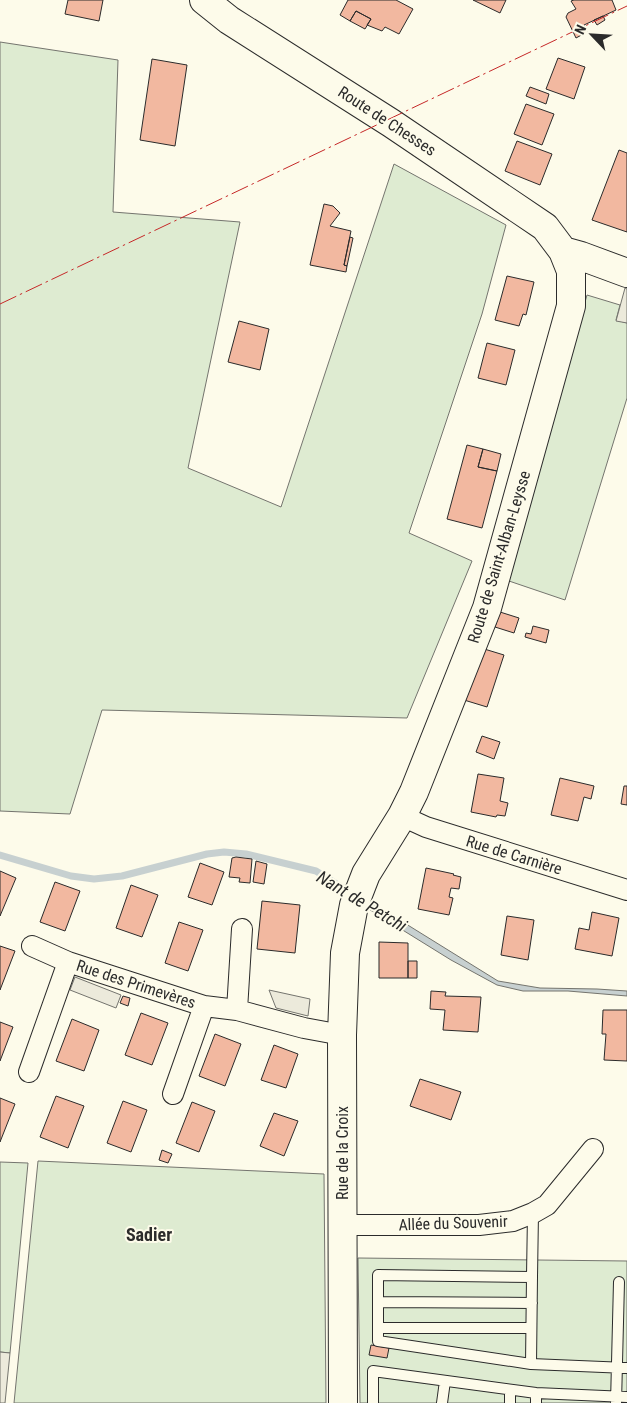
<svg xmlns="http://www.w3.org/2000/svg" width="627" height="1403" font-family="'Roboto Condensed',sans-serif">
	<style>
		.green { fill: #deebd1; stroke: #74746e }
		.parking { fill: #eceadb; stroke: #74746e }
		.water { fill: #c7d0d0; stroke: #74746e }
		.lines { fill: none; stroke-linecap: round; stroke-linejoin: round }
		.stream { stroke: #c7d0d0; stroke-width: 7 }
		.building { fill: #f2b8a0; stroke: #2b2b2b }
		.lane-casing { stroke: #2b2b2b; stroke-width: 12 }
		.street-casing { stroke: #2b2b2b; stroke-width: 22 }
		.secondary-casing { stroke: #2b2b2b; stroke-width: 30 }
		.lane { stroke: #fdfbea; stroke-width: 10 }
		.street { stroke: #fdfbea; stroke-width: 20 }
		.secondary { stroke: #fdfbea; stroke-width: 28 }
		.power { stroke: #c62828; stroke-width: 1; stroke-dasharray: 18 4 2.5 4; stroke-linecap: butt }
		.labels { text-anchor: middle; dominant-baseline: central; stroke-width: 4; stroke-linejoin: round; paint-order: stroke }
		.street-label { font-size: 16px; fill: #2b2b2b; stroke: #fdfbea }
		.water-label { font-size: 18px; font-style: italic; fill: #2b2b2b; stroke: #fdfbea }
		.neighbourhood-label { font-size: 18px; font-weight: bold; fill: #2b2b2b; stroke: #fdfbea }
	</style>
	<rect width="100%" height="100%" fill="#fdfbea"/>
	<path class="green" d="M0,42L118,60L113,212L240,222L188,468L281,507L394,164L506,225L482,314L409,533L472,561L407,718L102,710L70,814L0,811Z
		M587,295L620,305L616,320L627,323V398L565,600L506,580Z
		M38,1161L324,1174L326,1403H14Z
		M0,1162L28,1163L10,1353L0,1352Z
		M358,1258L627,1261V1403H360Z"/>
	<path class="parking" d="M625,288L627,289V323L616,321Z
		M75,977L121,995L116,1008L70,990Z
		M269,990L310,999L308,1016L276,1008Z
		M0,1352L10,1353L5,1403H0Z"/>
	<path class="water" d="M361,896L498,981L540,988L597,989L627,991V996L568,991H523L497,985L451,960L359,903Z"/>
	<g class="lines">
		<path class="stream" d="M0,855L71,876L94,879L122,876L207,854L224,852L246,854L316,871L352,894"/>
	</g>
	<path class="building" d="M68,0H103L99,21L65,14Z
		M348,0H396L413,9L399,34L385,27L382,31L367,25L371,19L356,11L350,21L340,15Z
		M473,0H506L500,13Z
		M574,0H612L616,10L584,25L587,32L576,38L566,17L568,13L576,9L571,1Z
		M356,11L371,19L365,29L350,21Z
		M603,16L605,20L597,25L594,20Z
		M558,58L585,67L574,99L546,89Z
		M152,59L187,65L175,146L140,140Z
		M530,87L549,94L546,104L526,96Z
		M526,104L554,114L542,145L514,134Z
		M517,141L552,154L540,185L505,171Z
		M619,150L627,153V232L592,220Z
		M324,204L333,206L340,213L330,226L351,231L344,265L347,266L346,272L310,265Z
		M350,237L353,238L347,266L344,265Z
		M507,276L534,282L526,315L523,314L519,326L495,320Z
		M239,321L269,329L260,370L228,362Z
		M487,343L515,350L506,385L478,378Z
		M467,445L483,449L478,467L497,471L482,528L447,519Z
		M483,449L501,454L497,471L478,467Z
		M500,612L519,618L514,633L495,627Z
		M533,626L549,630L546,643L525,637L526,633L531,634Z
		M481,648L504,655L487,707L464,700Z
		M482,736L500,742L494,759L476,752Z
		M478,774L504,778L500,801L508,803L505,816L497,815L496,817L471,812Z
		M560,778L594,786L591,799L584,797L578,821L551,815Z
		M624,786H627V805L621,804Z
		M236,857L252,859L250,883L239,882L240,878L229,877L232,858Z
		M256,861L267,864L264,884L253,882Z
		M200,863L224,872L212,905L188,897Z
		M426,868L454,874L453,875L461,877L459,889L451,888L449,897L453,898L449,915L418,909Z
		M0,871L16,878L0,916Z
		M55,882L80,891L65,931L40,922Z
		M131,885L158,895L142,937L116,928Z
		M262,901L300,905L295,953L257,949Z
		M592,912L619,918L612,956L575,949L579,928L589,930Z
		M507,916L534,920L528,960L501,955Z
		M179,922L203,930L188,971L165,963Z
		M379,942L408,943V978H379Z
		M0,946L15,951L0,990Z
		M408,961H417V978H408Z
		M431,991L446,992L445,996L481,997L478,1032L443,1030L445,1010L430,1009Z
		M123,996L130,998L128,1006L120,1003Z
		M603,1010H627V1061L604,1060L606,1034H602Z
		M141,1013L168,1023L152,1065L125,1055Z
		M72,1019L99,1030L84,1071L56,1061Z
		M0,1022L13,1027L0,1061Z
		M215,1034L241,1044L225,1086L199,1076Z
		M274,1045L298,1054L286,1088L261,1080Z
		M420,1079L461,1092L451,1120L410,1106Z
		M56,1096L84,1106L68,1148L40,1137Z
		M0,1098L15,1104L0,1142Z
		M123,1101L147,1110L131,1152L107,1143Z
		M192,1102L215,1111L199,1152L176,1143Z
		M274,1113L298,1121L284,1156L260,1146Z
		M162,1150L172,1154L168,1163L159,1160Z
		M371,1345L389,1348L387,1358L369,1355Z"/>
	<g class="lines">
		<defs>
			<path id="lane" d="M532,1277L533,1213
				M378,1302L532,1303
				M378,1328H531
				M531,1364L532,1277L378,1275V1341L531,1364L627,1368
				M536,1393V1403
				M373,1403V1371L536,1393L627,1397
				M442,1403L445,1381
				M510,1403V1390
				M616,1403L619,1282"/>
			<path id="street" d="M402,816L426,827L627,890
				M32,946L68,962
				M237,1010L242,929
				M29,1072L68,962L204,1006L237,1010L304,1028L342,1035
				M173,1094L204,1006
				M343,1225H479L513,1221L533,1213L547,1205L593,1149"/>
			<path id="secondary" d="M204,0L229,20L391,123L545,227L563,251L571,271V306L487,608L414,792L402,816L366,874L354,905L345,953L342,1035L343,1403
				M563,251L581,256L627,273"/>
		</defs>
		<use href="#lane" class="lane-casing"/>
		<use href="#street" class="street-casing"/>
		<use href="#secondary" class="secondary-casing"/>
		<use href="#lane" class="lane"/>
		<use href="#street" class="street"/>
		<use href="#secondary" class="secondary"/>
		<path class="power" d="M0,304L627,6"/>
	</g>
	<g class="labels">
		<g class="street-label">
			<text transform="translate(387 121) rotate(33)">Route de Chesses</text>
			<text transform="translate(499 557) rotate(-73)">Route de Saint-Alban-Leysse</text>
			<text transform="translate(514 855) rotate(17)">Rue de Carnière</text>
			<text transform="translate(136 984) rotate(18)">Rue des Primevères</text>
			<text transform="translate(342 1153) rotate(-90)">Rue de la Croix</text>
			<text transform="translate(453 1223) rotate(-2)">Allée du Souvenir</text>
		</g>
		<g class="water-label">
			<text transform="translate(362 901) rotate(31)">Nant de Petchi</text>
		</g>
		<g class="neighbourhood-label">
			<text x="149" y="1234">Sadier</text>
		</g>
	</g>
	<g transform="translate(592 35) rotate(295)" stroke="#fdfbea" stroke-width="4" paint-order="stroke">
	<path d="M0-4L9 19L0 12L-9 19Z" fill="#2b2b2b"/>
	<text y="-8" font-size="14" font-weight="bold" text-anchor="middle" fill="#2b2b2b">N</text>
	</g>
</svg>
